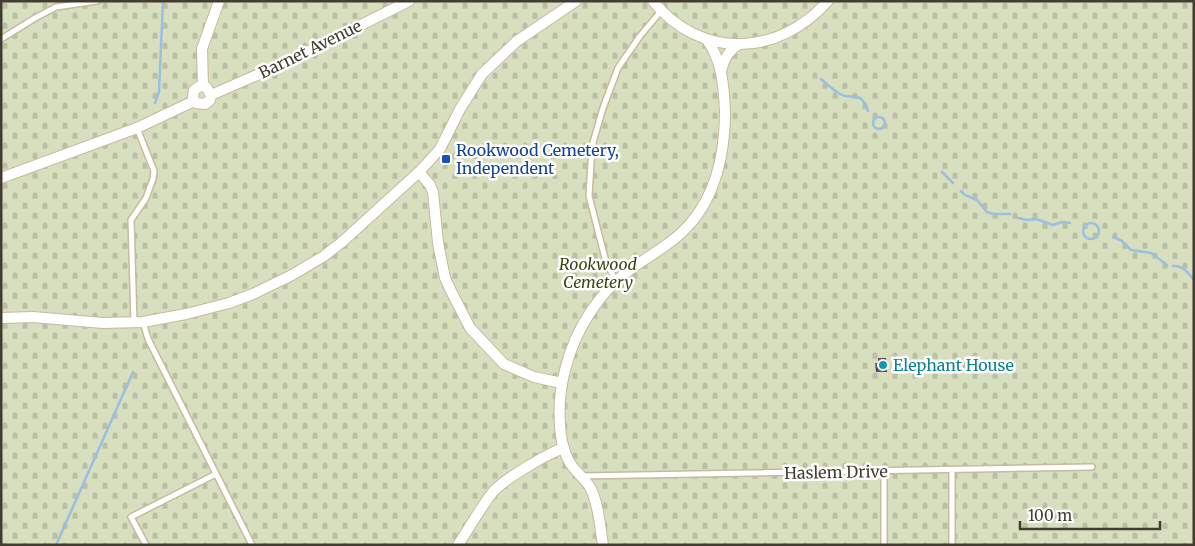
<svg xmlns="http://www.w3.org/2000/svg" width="1195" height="546" font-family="Merriweather,serif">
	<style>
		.cemetery { fill: url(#cemetery-stones) }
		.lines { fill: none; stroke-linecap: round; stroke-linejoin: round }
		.stream { stroke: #9abfe1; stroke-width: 2.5 }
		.building { fill: url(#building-cross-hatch) }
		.lane-casing { stroke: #c9b99d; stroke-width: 8 }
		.street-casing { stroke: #c9b99d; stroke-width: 12 }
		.lane { stroke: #fff; stroke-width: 5 }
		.street { stroke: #fff; stroke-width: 10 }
		.transit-dot { fill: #1a4fb4; stroke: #fff; stroke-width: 2 }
		.culture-dot { fill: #0f9aa8; stroke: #fff; stroke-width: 2 }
		.labels { text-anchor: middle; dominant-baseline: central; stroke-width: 5; stroke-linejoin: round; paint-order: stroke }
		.street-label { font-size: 16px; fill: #433c30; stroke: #fff }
		.transit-label { font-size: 16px; fill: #164399; stroke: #fff; text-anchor: start }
		.park-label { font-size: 16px; font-style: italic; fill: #3c4510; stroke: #fff }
		.culture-label { font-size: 16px; fill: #0d838f; stroke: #fff; text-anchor: start }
	</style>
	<defs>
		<pattern id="cemetery-stones" width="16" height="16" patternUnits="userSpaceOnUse" patternTransform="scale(1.25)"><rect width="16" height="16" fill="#d7dfbf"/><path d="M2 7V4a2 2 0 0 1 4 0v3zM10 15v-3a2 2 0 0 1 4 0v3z" fill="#bac0a4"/></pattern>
		<pattern id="building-cross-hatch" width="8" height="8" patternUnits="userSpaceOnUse" patternTransform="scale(1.25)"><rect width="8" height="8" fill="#5b4559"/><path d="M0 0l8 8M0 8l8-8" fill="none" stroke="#715e6e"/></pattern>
	</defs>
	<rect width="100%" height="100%" fill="#fef7eb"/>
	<path class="cemetery" d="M1,1H1194V545H1Z"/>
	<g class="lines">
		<path class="stream" d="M821,79C827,84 833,90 840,94C852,101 860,88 868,111
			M155,103L159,92L163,1
			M873 123a6 6 0 1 1 12 0a6 6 0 1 1-12 0Z
			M942,172L953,183
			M961,191L965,195L977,200L987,212L993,214H1010
			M1018,218L1027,220L1036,219L1053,225L1062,222L1070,223
			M1083 231a8 8 0 1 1 16 0a8 8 0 1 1-16 0Z
			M1113,237L1122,241L1131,250L1151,253L1167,265
			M1173,266C1183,265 1188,273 1194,280
			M56,545L133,372"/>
	</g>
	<path class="building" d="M878,358H886L887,372H876L875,363H878Z"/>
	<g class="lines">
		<defs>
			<path id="lane" d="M1,39L35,18L56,7L97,1
				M616,281L606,262L589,196L592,146L603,108L618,68L640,36L661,11
				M134,322L131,220L146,198L153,179L154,171L137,128
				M143,322L148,339L252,545
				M952,470V545
				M884,471V545
				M581,476L1092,467
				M146,545L131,517L216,474"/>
			<path id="street" d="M653,1C701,60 778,57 828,1
				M721,72C724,59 728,51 739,44
				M203,86L202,49L219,1
				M211,95L206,87L200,86L194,90L193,98L196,103L205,104L210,100L211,95L289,61L409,1
				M419,172L430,185L433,192L438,243L445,278L451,291L470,328L504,364L534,377L562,383
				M1,178L137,128L194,101
				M1,318L33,317L103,323L143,322L186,314L229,303L253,294L292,275L324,256L342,242L419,172L440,149L460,109L482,74L517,41L576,1
				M458,545C469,528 480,509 492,493C501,481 548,453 564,448
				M603,545C600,527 599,506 591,489C586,479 576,473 570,463C556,440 558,396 565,370C575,329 600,290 635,266C654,253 674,242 689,225C716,195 725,152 725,112C724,87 722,60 707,40"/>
		</defs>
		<use href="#lane" class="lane-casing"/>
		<use href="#street" class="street-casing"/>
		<use href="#lane" class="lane"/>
		<use href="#street" class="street"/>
	</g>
	<rect class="transit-dot" x="441" y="154" width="10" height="10" rx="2.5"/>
	<circle class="culture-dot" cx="883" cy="365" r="5"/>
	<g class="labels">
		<g class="street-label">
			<text transform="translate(310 49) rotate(-26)">Barnet Avenue</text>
			<text transform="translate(836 472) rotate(-1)">Haslem Drive</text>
		</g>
		<g class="transit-label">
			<text x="456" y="150">Rookwood Cemetery,<tspan x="456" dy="18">Independent</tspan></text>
		</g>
		<g class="park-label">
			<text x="598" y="264">Rookwood<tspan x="598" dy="18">Cemetery</tspan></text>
		</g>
		<g class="culture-label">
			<text x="893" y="365">Elephant House</text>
		</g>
	</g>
	<rect width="1195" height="546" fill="none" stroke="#433c30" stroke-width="5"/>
	<path d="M1020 521v8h140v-8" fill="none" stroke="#433c30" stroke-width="2.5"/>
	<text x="1028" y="521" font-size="15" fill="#433c30" stroke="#ffffff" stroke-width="4" paint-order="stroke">100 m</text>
</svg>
